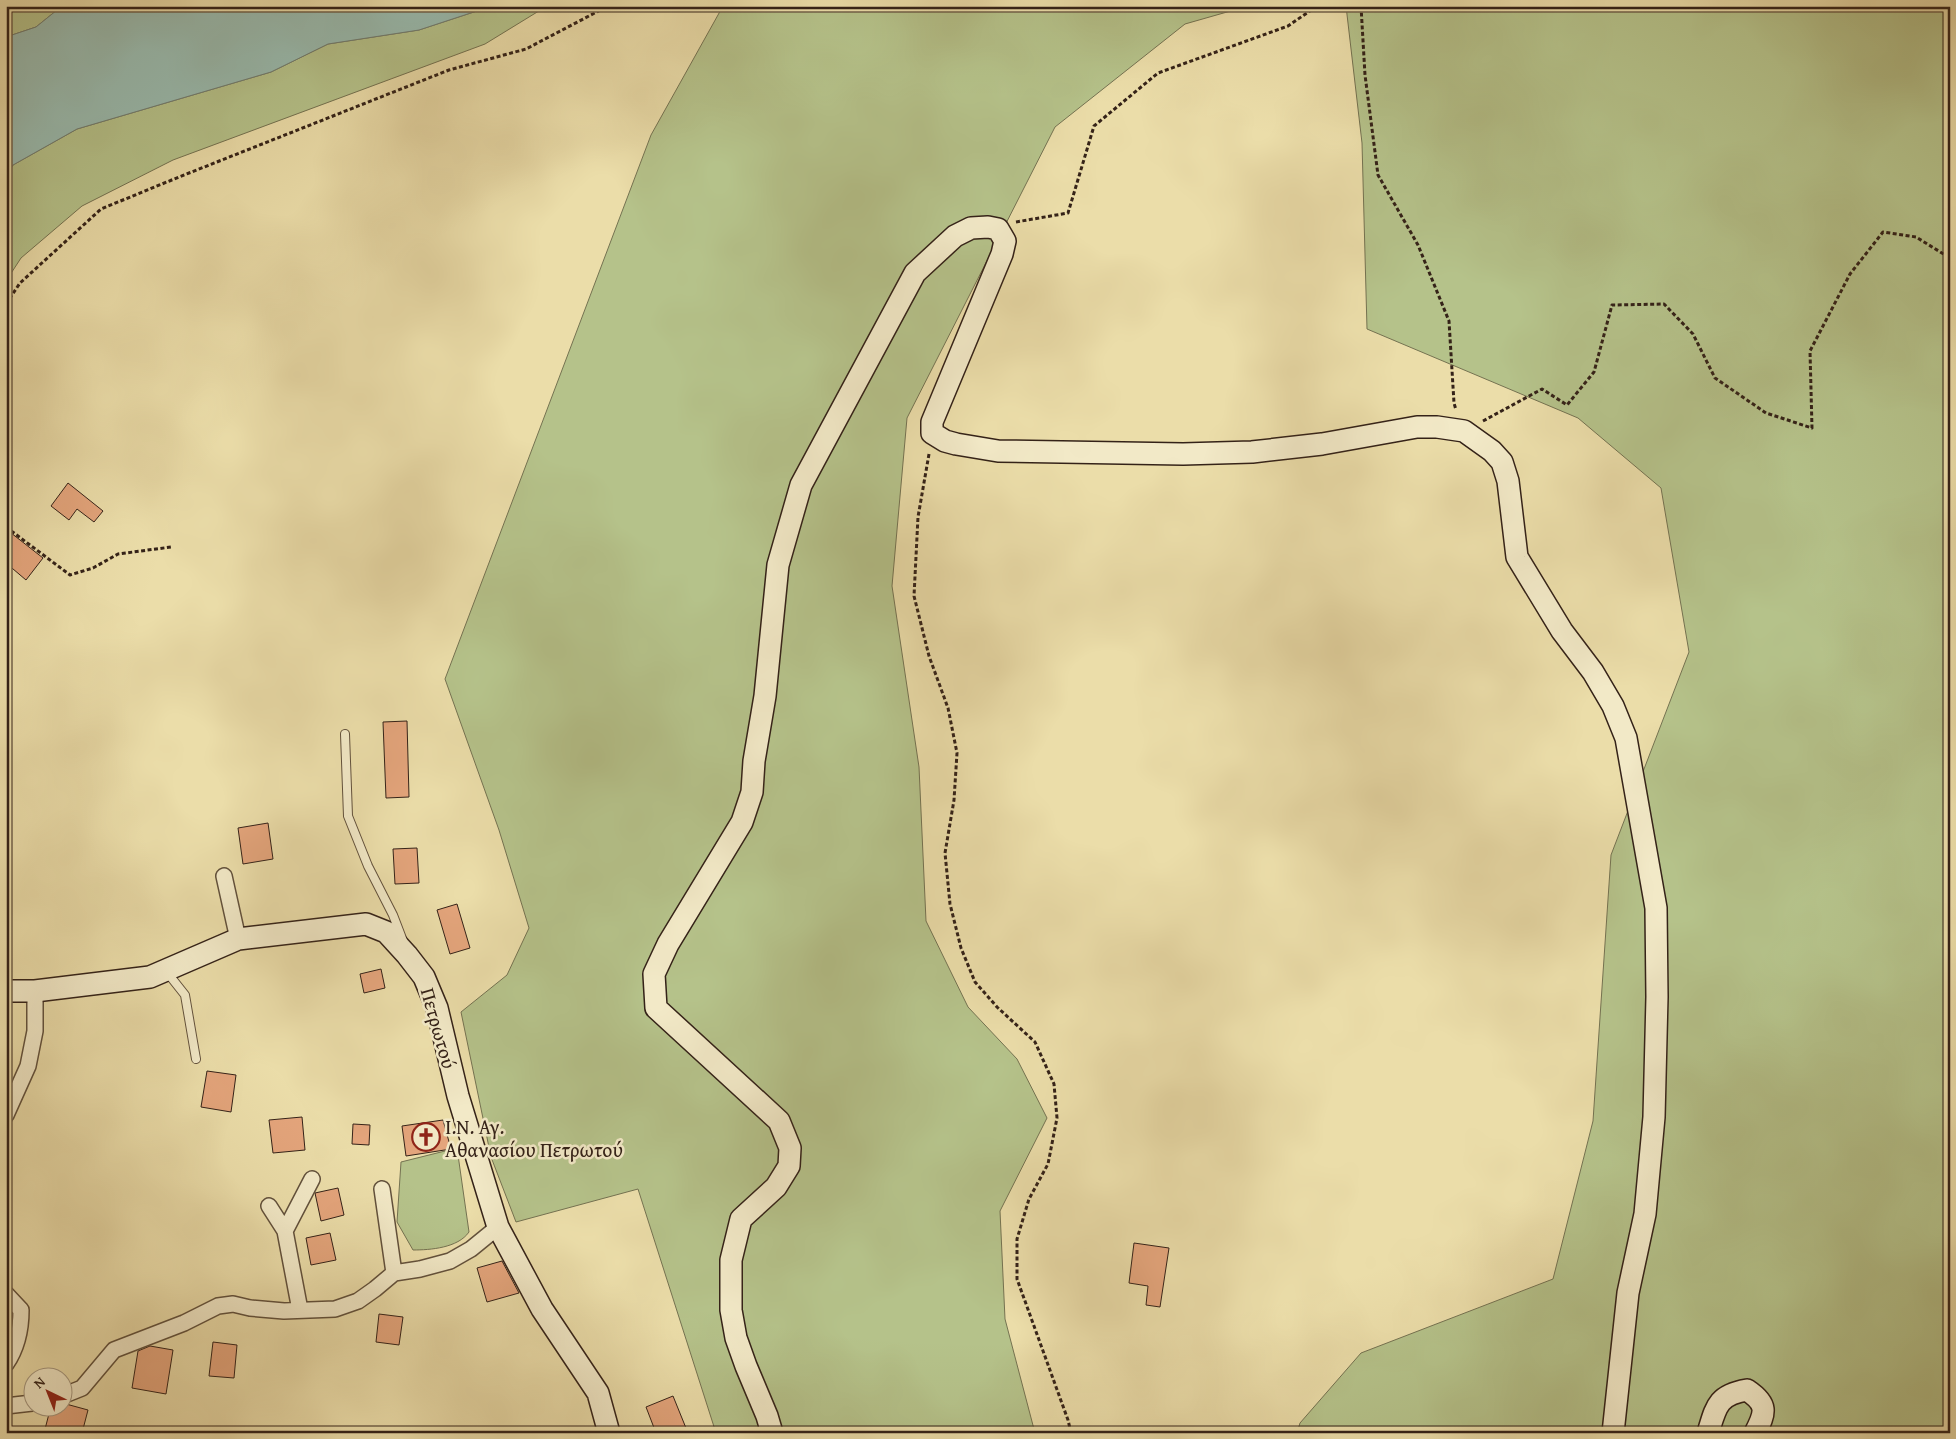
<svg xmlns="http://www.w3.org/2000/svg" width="1956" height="1439" font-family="'Gentium Book Plus',serif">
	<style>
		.green { fill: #b5c28a; stroke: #747251 }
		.water { fill: #99bbaf; stroke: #717e73 }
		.building { fill: #e4a57c; stroke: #342218 }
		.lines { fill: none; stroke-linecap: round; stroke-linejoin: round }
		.lane-casing { stroke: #62513c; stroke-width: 10 }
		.street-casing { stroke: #62513c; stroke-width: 18 }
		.secondary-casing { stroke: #342218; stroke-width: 24 }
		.path { stroke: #342218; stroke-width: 3; stroke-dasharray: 4 2.5; stroke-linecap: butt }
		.lane { stroke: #f2e9c7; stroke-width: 8 }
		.street { stroke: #f2e9c7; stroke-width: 15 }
		.secondary { stroke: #f2e9c7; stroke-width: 21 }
		.labels { text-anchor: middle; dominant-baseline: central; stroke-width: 5; stroke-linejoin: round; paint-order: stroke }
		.street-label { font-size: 20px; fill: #342218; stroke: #f2e9c7 }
		.poi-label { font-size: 20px; fill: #342218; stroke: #f2e9c7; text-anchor: start }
	</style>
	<rect width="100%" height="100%" fill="#ebdda9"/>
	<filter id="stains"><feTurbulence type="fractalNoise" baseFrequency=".004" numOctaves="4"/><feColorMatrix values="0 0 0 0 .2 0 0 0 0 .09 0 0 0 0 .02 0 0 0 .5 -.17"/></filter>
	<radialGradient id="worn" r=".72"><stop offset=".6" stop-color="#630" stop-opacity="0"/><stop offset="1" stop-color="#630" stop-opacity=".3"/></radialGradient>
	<path class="green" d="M6,6H62L36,27L6,37Z
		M492,6H547L485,44L173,160L82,206L21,258L6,281V175L13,165L77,129L271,72L328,44L419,30Z
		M723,6H1248L1185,24L1055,127L907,418L892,586L919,767L926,921L968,1007L1017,1059L1047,1118L1000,1211L1005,1319L1035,1433H716L638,1189L516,1222L491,1157L461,1012L507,975L529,928L499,830L445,679L651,135Z
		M1346,6H1950V1433H1297L1300,1423L1361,1353L1553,1279L1593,1121L1611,855L1689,652L1661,488L1578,418L1367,329L1362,143Z
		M457,1148L469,1232C458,1248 430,1250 413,1250L397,1222L401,1162Z"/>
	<path class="water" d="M62,6H492L419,30L328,44L271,72L77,129L13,165L6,175V37L36,27Z"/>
	<path class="building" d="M68,483L103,511L94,522L77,509L69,520L51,506Z
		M6,529L43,558L26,580L6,563Z
		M407,721L409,797L386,798L383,722Z
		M268,823L273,859L243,864L238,828Z
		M417,848L419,883L395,884L393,849Z
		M457,904L470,948L450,954L437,910Z
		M381,969L385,988L364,993L360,974Z
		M207,1071L236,1075L231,1112L201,1107Z
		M302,1117L305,1150L273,1153L269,1120Z
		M443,1120L451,1149L406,1156L402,1126Z
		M353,1124L370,1125L369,1145L352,1144Z
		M338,1188L344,1215L321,1221L315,1193Z
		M330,1233L336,1260L311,1265L306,1238Z
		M1134,1243L1169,1248L1160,1307L1146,1305L1148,1286L1129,1283Z
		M502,1261L519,1293L487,1302L477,1268Z
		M379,1314L403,1317L399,1345L376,1342Z
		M213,1342L237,1345L234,1378L209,1376Z
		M150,1346L173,1350L166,1394L132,1388L138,1351Z
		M673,1396L688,1433H656L646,1407Z
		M66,1404L88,1410L82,1433H44L51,1406H62Z"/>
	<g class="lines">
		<defs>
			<path id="lane" d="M345,734L348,816L368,866L393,915L403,941
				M166,971L185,995L196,1059"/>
			<path id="street" d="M224,876L238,939
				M6,1115L28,1066L35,1031V991
				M382,1189L394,1273
				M269,1206L285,1231
				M6,1294L21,1310C21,1329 17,1348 6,1364
				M300,1310L285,1231L312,1179
				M62,1396L82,1388L114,1350L184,1323L218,1306L233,1304L250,1308L284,1311L335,1309L358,1301L375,1289L394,1273L420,1269L450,1261L471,1249L498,1227
				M6,1406L32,1403"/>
			<path id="secondary" d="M6,991H35L150,977L238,939L366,924L386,932L407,955L424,977L437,1008L458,1096L498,1227L542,1309L598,1393L609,1433
				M772,1433L767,1416L746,1366L736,1338L731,1310V1260L741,1219L776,1187L789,1166L790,1148L779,1121L656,1008L654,974L668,944L742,822L752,792L754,761L765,696L778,565L801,485L915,273L955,236L971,228L988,227L998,229L1005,241L1002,254L932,422V433L945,441L956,444L998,451L1183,454L1252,452L1322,444L1417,427H1437L1464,431L1492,451L1502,462L1508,481L1517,557L1562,631L1593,672L1613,706L1626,738L1656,908L1657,997L1654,1117L1645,1214L1628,1293L1613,1433
				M1708,1433C1716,1407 1717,1395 1747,1390C1768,1404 1766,1412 1755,1433"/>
		</defs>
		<use href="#lane" class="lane-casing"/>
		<use href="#street" class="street-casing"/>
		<use href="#secondary" class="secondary-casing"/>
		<path class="path" d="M1361,6L1365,75L1378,175L1418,245L1449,321L1454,403L1456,410
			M1016,222L1068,213L1094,126L1158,73L1288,26L1317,6
			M6,304L20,283L101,209L179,177L449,70L526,49L608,6
			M1483,421L1542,389L1567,405L1594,372L1612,305L1664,304L1693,334L1715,378L1766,413L1812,428L1810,351L1850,274L1883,232L1916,237L1950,258
			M929,454L918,517L914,596L929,656L948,708L957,753L954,800L945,853L950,904L961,948L975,982L997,1007L1035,1042L1054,1084L1057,1118L1048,1164L1029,1199L1017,1239V1279L1068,1420L1071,1433
			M6,527L70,575L93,568L118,554L171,547"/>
		<use href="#lane" class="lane"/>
		<use href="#street" class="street"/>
		<use href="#secondary" class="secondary"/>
	</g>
	<defs>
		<symbol id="church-ring" viewBox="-11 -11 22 22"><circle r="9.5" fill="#f2e9c7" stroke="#8f2418" stroke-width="1.5"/><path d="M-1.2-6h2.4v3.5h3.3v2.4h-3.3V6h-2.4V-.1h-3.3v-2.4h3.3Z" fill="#8f2418"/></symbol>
	</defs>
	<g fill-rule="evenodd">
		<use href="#church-ring" x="410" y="1121" width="32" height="32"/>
	</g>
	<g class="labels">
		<g class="street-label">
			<text transform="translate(439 1028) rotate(74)">Πετρωτού</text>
		</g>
		<g class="poi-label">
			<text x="445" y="1126">Ι.Ν. Αγ.<tspan x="445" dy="23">Αθανασίου Πετρωτού</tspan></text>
		</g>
	</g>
	<rect width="1956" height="1439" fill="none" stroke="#ebdda9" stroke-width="25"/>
	<rect x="8" y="8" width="1941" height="1424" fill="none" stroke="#342218" stroke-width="2.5"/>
	<rect x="12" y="12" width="1931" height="1414" fill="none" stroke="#342218"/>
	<g transform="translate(48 1392) rotate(317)"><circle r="24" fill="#f2e9c7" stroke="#a69981"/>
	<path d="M0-4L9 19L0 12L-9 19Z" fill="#8f2418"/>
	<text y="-8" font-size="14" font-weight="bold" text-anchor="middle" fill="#342218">N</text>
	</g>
	<rect width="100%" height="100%" filter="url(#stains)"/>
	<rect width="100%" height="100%" fill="url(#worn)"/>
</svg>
